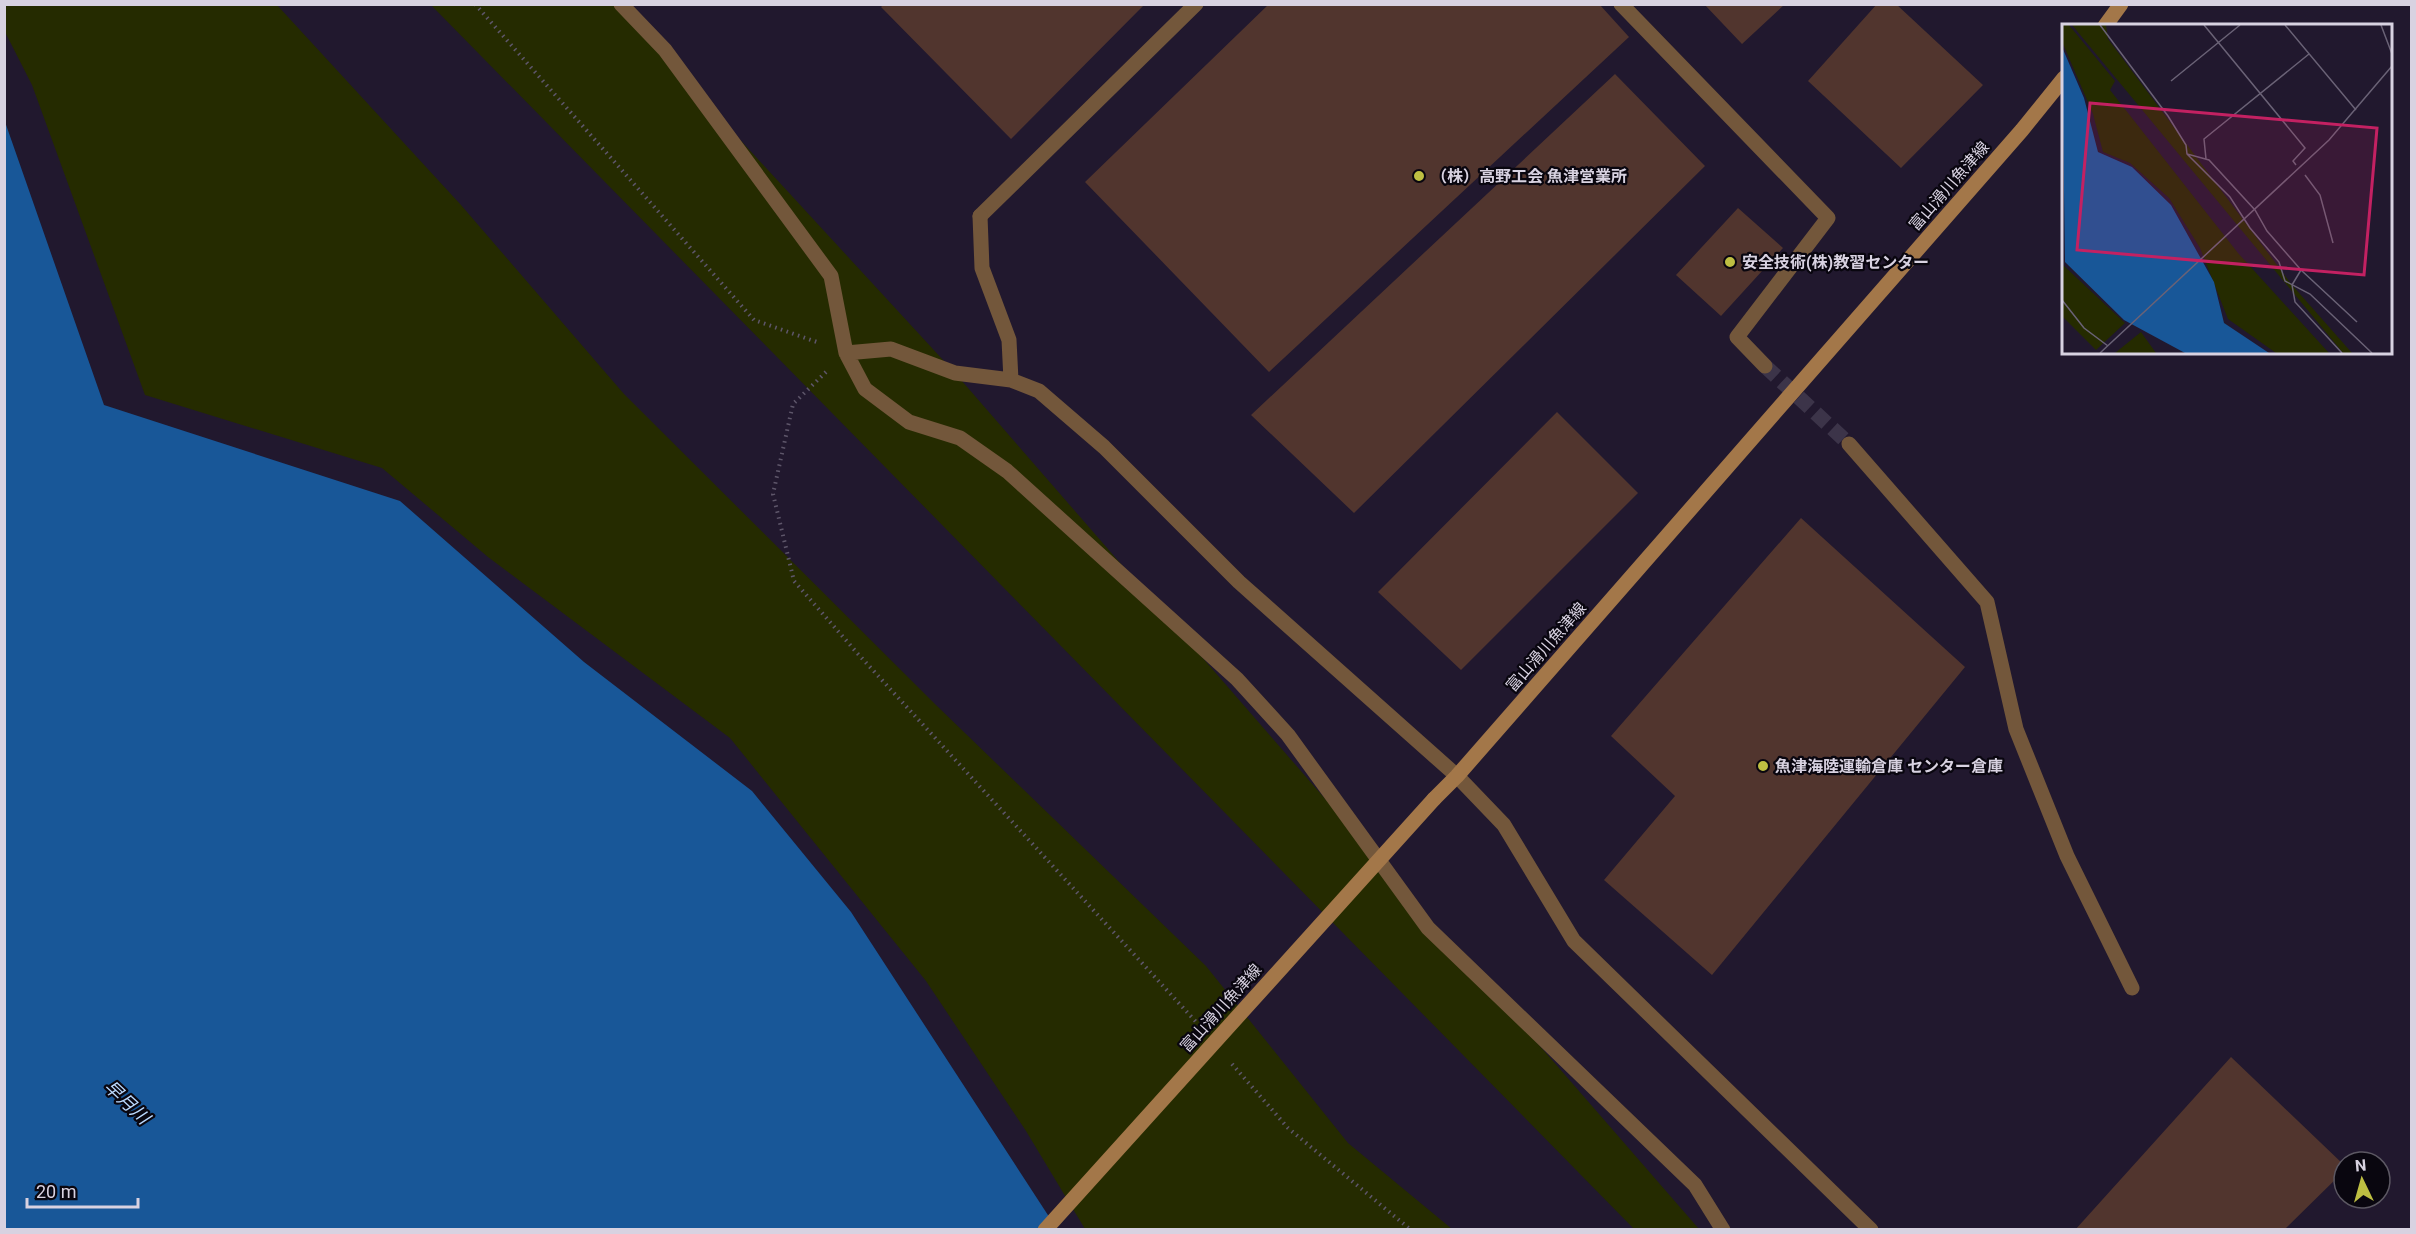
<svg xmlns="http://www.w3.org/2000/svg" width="2416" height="1234" font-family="Roboto,'Noto Sans JP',sans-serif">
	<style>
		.green { fill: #252b00 }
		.water { fill: #185798 }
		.building { fill: #51352e }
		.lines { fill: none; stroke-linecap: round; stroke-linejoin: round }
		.minor-tunnel { stroke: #3c3449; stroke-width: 15; stroke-dasharray: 15 8; stroke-linecap: butt }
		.path { stroke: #5e566a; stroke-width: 4; stroke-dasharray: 1.5 4.5; stroke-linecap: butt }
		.service { stroke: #73573b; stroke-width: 15 }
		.minor { stroke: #73573b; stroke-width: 15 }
		.secondary { stroke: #a37749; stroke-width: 15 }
		.secondary-bridge { stroke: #a37749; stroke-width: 15 }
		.poi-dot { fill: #bebf42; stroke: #09060f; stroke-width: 2 }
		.labels { text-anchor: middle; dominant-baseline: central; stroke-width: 4.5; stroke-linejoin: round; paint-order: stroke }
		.poi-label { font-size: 16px; font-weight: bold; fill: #d8d2e1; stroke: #09060f; text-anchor: start }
		.street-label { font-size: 16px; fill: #d8d2e1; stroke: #09060f }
		.water-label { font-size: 18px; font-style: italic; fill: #bbdaff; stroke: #09060f }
		.inset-road { fill: none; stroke: #6a6276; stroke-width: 1.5 }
		.view { fill: #c32162; fill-opacity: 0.15; stroke: #c32162; stroke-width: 3 }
		.inset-edge { fill: none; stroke: #d8d2e1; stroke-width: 3 }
	</style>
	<rect width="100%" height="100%" fill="#21182e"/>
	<path class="green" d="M5,5H277L461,205L624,394L936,705L1206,966L1348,1143L1452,1229H1085L1026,1131L926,981L730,738L488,557L382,468L145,395L32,85L5,32Z
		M431,5H616L955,373L1699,1229H1634Z"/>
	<path class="water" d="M4,119L104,405L400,501L584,662L752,791L851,912L1057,1229H5Z"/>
	<path class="building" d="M884,4H1145L1011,139L881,7Z
		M1704,4H1785L1742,44Z
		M1877,4H1896L1983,85L1901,168L1808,81Z
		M1268,5H1600L1629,37L1269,372L1085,182Z
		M1615,74L1705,166L1354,513L1251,415Z
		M1738,208L1783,248L1721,316L1676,275Z
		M1557,412L1638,493L1461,670L1378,592Z
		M1801,518L1965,667L1712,975L1604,880L1675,796L1611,736Z
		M2231,1057L2344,1165V1171L2284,1230H2075Z"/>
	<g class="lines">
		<path class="minor-tunnel" d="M1765,366L1849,444"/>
		<path class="path" d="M475,4L754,320L817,342
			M826,372L793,404L773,494L794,581L858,654L1198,1024
			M1232,1064L1288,1128L1411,1230"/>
		<path class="service" d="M1621,4L1828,218L1737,337L1765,366
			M980,216L1196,4
			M1849,444L1987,602L2016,729L2067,856L2132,988"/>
		<path class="minor" d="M621,4L665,50L831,276L846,353L891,349L955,373L1011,380L1039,391L1104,447L1239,582L1457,776L1504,825L1574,941L1871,1230
			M980,216L982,268L1009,340L1011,380
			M846,353L865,389L909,422L960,438L1007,471L1237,679L1288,735L1428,928L1695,1185L1723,1230"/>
		<path class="secondary" d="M2105,26L2121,4
			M1434,799L1457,776L2022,130L2064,78"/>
		<path class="secondary-bridge" d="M1045,1230L1434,799"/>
	</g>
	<g class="poi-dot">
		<circle cx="1419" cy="176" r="6"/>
		<circle cx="1730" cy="262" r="6"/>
		<circle cx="1763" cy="766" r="6"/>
	</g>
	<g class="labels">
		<g class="poi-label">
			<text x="1431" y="176">（株）高野工会 魚津営業所</text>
			<text x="1742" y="262">安全技術(株)教習センター</text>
			<text x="1775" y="766">魚津海陸運輸倉庫 センター倉庫</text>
		</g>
		<g class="street-label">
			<text transform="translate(1949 186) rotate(-49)">富山滑川魚津線</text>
			<text transform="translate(1546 647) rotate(-49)">富山滑川魚津線</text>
			<text transform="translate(1221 1008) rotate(-48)">富山滑川魚津線</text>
		</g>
		<g class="water-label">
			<text transform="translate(127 1102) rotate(43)">早月川</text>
		</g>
	</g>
	<g transform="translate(2062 24)">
		<rect width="330" height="330" fill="#21182e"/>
		<path d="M0,1H7L53,57L48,66L176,229L267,329H214L166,295L138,224L107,174L68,139L41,128L31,90L1,20ZM10,1H44L46,15L230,261L290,329H281ZM0,240L63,299L34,326L0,292ZM79,308L94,329H53Z" fill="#252b00"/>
		<path d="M0,23L22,74L36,128L70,143L109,181L152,258L162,299L207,329H123L62,296L3,238Z" fill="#185798"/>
		<path class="inset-road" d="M38,1L106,92L124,121L125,130L147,136L193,186L205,207L239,246L295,298M142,1L243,124L231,137L234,141M223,1L294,86M319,1L330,30M109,57L178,1M125,130L168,173L188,204L217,238L223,257L248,270L310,329M144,135L142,115L247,30M243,151L258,171L271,219M239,246L230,261L233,278L280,329M0,276L22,304L46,322M38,329L267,116L330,42"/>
		<path class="view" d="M28,79L315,104L302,251L15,226Z"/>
		<rect width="330" height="330" class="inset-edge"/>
	</g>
	<rect width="2416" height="1234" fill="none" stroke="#d8d2e1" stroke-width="12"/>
	<g transform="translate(2362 1180) rotate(355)"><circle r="28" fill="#09060f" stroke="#5c5863" stroke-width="1.5"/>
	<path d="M0-4.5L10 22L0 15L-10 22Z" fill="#bebf42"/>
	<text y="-9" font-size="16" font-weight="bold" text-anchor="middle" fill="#d8d2e1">N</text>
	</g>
	<path d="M27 1198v9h111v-9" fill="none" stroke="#d8d2e1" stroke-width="3"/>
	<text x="36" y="1198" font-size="18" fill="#d8d2e1" stroke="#09060f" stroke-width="4.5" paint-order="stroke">20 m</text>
</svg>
